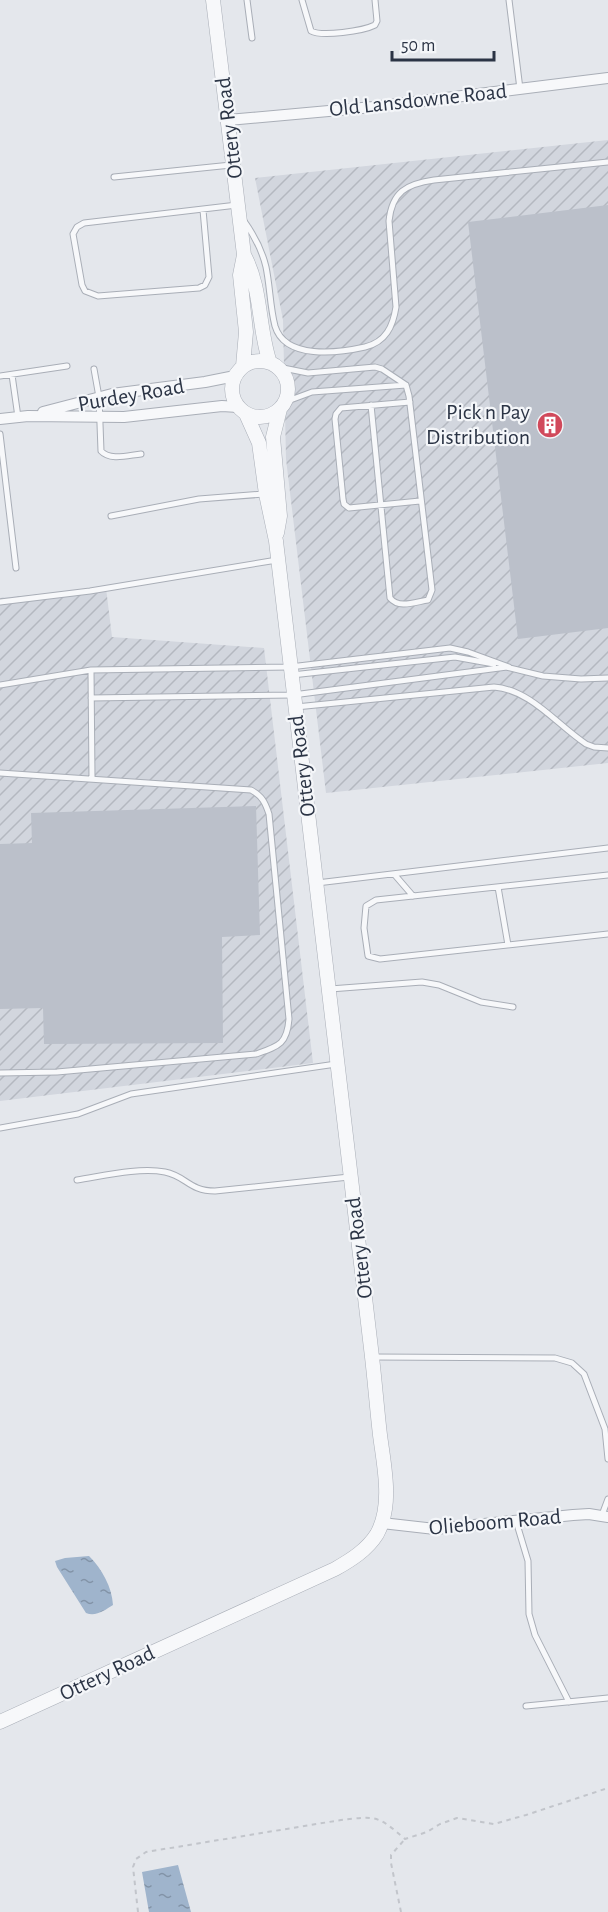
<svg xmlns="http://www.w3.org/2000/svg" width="608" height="1912" font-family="'Alegreya Sans',sans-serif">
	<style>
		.industrial { fill: url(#industrial-furrows) }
		.water { fill: url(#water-ripples) }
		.building { fill: #bbc0ca }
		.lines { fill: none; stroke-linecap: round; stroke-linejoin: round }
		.service-casing { stroke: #a9aeb7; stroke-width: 7 }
		.minor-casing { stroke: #a9aeb7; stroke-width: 12 }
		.tertiary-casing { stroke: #a9aeb7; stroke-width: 15 }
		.path { stroke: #c2c5cb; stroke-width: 2; stroke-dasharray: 4.5 4.5; stroke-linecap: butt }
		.service { stroke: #f7f8fa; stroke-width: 5 }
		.minor { stroke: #f7f8fa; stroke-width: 10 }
		.tertiary { stroke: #f7f8fa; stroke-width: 14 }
		.labels { text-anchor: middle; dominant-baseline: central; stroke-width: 4.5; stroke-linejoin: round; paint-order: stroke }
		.street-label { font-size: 22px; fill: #2b3445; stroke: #f4f6f9 }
		.poi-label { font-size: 22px; fill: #2b3445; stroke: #f4f6f9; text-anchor: end }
	</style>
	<defs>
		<pattern id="industrial-furrows" width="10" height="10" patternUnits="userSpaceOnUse" patternTransform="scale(1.5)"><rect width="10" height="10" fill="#d2d6de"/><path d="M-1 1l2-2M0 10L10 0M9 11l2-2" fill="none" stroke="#b4b8c0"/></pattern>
		<pattern id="water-ripples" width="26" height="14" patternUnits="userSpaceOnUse" patternTransform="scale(1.5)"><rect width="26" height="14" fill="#9fb4cc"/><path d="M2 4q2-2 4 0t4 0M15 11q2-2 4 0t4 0" fill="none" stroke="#8293a7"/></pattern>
	</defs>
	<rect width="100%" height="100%" fill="#e4e7ec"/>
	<path class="industrial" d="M608,140V763L326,793L286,459L283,320L255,178Z
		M106,588L112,637L264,648L313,1063L0,1101V598Z"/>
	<path class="water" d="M89,1556C102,1569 112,1587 113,1605C105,1610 96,1617 86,1613L57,1567L55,1561L65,1558Z
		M178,1865L191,1912H149L142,1872Z"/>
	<path class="building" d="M608,205V628L518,639L468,222Z
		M256,806L260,935L222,937L223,1043L44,1044L43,1008L0,1009V844L32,843L31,813Z"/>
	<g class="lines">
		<defs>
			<path id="service" d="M247,0L252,38
				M302,0L311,31C322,37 363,31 375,25L377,21L375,0
				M509,0L520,89
				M114,177L231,165
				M203,210L209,277L205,285L199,288L98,296L85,291L82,285L73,234L77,227L84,223L237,205
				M244,221C254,235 262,250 266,267C270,286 270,307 275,326C285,360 338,353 365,347C386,342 393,326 396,307L389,221C392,192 406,184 434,180L608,162
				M278,367L308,373L375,367L382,369L406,385L409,396L432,590L428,600C415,602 399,609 390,598L371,405
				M94,369L99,397L101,451C110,461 129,455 141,454
				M12,375L18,417
				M0,376L67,366
				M285,402L312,392L406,385
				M410,402L341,408L336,414L335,419L343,499L344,504L349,508L420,501
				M0,434L16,568
				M111,516L199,499L264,494
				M0,602L90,591L277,560
				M506,667L543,676L581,679L608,678
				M91,670L92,778
				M292,675L455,657L494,664
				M0,685L91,670L290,667L450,648L468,652L509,667
				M91,698L293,695L507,667
				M296,707L494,687C531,690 556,724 586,744L594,747L608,748
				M0,773L251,790C262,796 265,802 269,814L289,1019C287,1044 279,1046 256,1054L57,1072L0,1073
				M394,874L413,896
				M608,875L376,900L366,906L364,928L368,956L380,959L608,934
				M317,883L608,848
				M498,887L508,945
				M330,989L422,982L439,985L481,1002L513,1007
				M0,1128L78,1114L131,1094L336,1064
				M77,1180C103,1176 139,1167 165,1172C186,1176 189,1191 215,1191L349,1177
				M374,1357L555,1358L572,1363L584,1374L605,1429L608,1459
				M602,1515L608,1499
				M516,1521L528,1561L529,1614L535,1635L569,1702
				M526,1706L608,1698"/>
			<path id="minor" d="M228,120L373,107L608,78
				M43,412L112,394L205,382L235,376
				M0,419L28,416L124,417L222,406L238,407
				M382,1523L435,1529L573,1515L589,1514L608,1517"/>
			<path id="tertiary" d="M213,0L244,255L240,275L246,332L243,366
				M244,255C262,288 258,328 270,363
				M232 389a28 28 0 1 1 56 0a28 28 0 1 1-56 0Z
				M277,533L280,516L273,437L280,409
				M0,1722L335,1569C351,1560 367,1550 377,1534C393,1505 384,1466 380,1435C377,1409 375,1383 372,1357L276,541L266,494L259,443L246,414"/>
		</defs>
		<use href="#service" class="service-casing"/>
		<use href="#minor" class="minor-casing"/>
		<use href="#tertiary" class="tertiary-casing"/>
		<path class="path" d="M138,1912L133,1867L136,1859L146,1852L341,1820C377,1816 377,1815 405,1839L427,1832L440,1824L457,1818L494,1824L526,1815L608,1788
			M401,1912L391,1863V1855L405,1839"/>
		<use href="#service" class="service"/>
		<use href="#minor" class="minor"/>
		<use href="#tertiary" class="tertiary"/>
	</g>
	<defs>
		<symbol id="building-disc" viewBox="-11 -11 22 22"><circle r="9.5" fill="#d1495b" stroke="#f4f6f9"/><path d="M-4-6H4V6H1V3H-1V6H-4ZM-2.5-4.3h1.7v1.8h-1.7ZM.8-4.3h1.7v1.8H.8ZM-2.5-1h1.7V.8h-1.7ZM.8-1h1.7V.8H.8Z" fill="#fff"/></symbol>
	</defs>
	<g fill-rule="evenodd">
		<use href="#building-disc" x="535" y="410" width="30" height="30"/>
	</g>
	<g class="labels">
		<g class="street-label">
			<text transform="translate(418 100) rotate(-6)">Old Lansdowne Road</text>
			<text transform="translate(229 128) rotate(-97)">Ottery Road</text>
			<text transform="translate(131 395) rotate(-10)">Purdey Road</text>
			<text transform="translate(302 766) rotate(-97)">Ottery Road</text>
			<text transform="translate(359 1248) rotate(-97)">Ottery Road</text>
			<text transform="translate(495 1522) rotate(-5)">Olieboom Road</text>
			<text transform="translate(107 1673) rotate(-25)">Ottery Road</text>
		</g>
		<g class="poi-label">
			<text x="530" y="412">Pick n Pay<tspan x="530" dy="25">Distribution</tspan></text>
		</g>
	</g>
	<path d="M392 51v9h102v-9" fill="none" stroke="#2b3445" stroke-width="3"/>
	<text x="401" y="51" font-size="18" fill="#2b3445" stroke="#f4f6f9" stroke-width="4.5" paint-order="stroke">50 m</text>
</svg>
